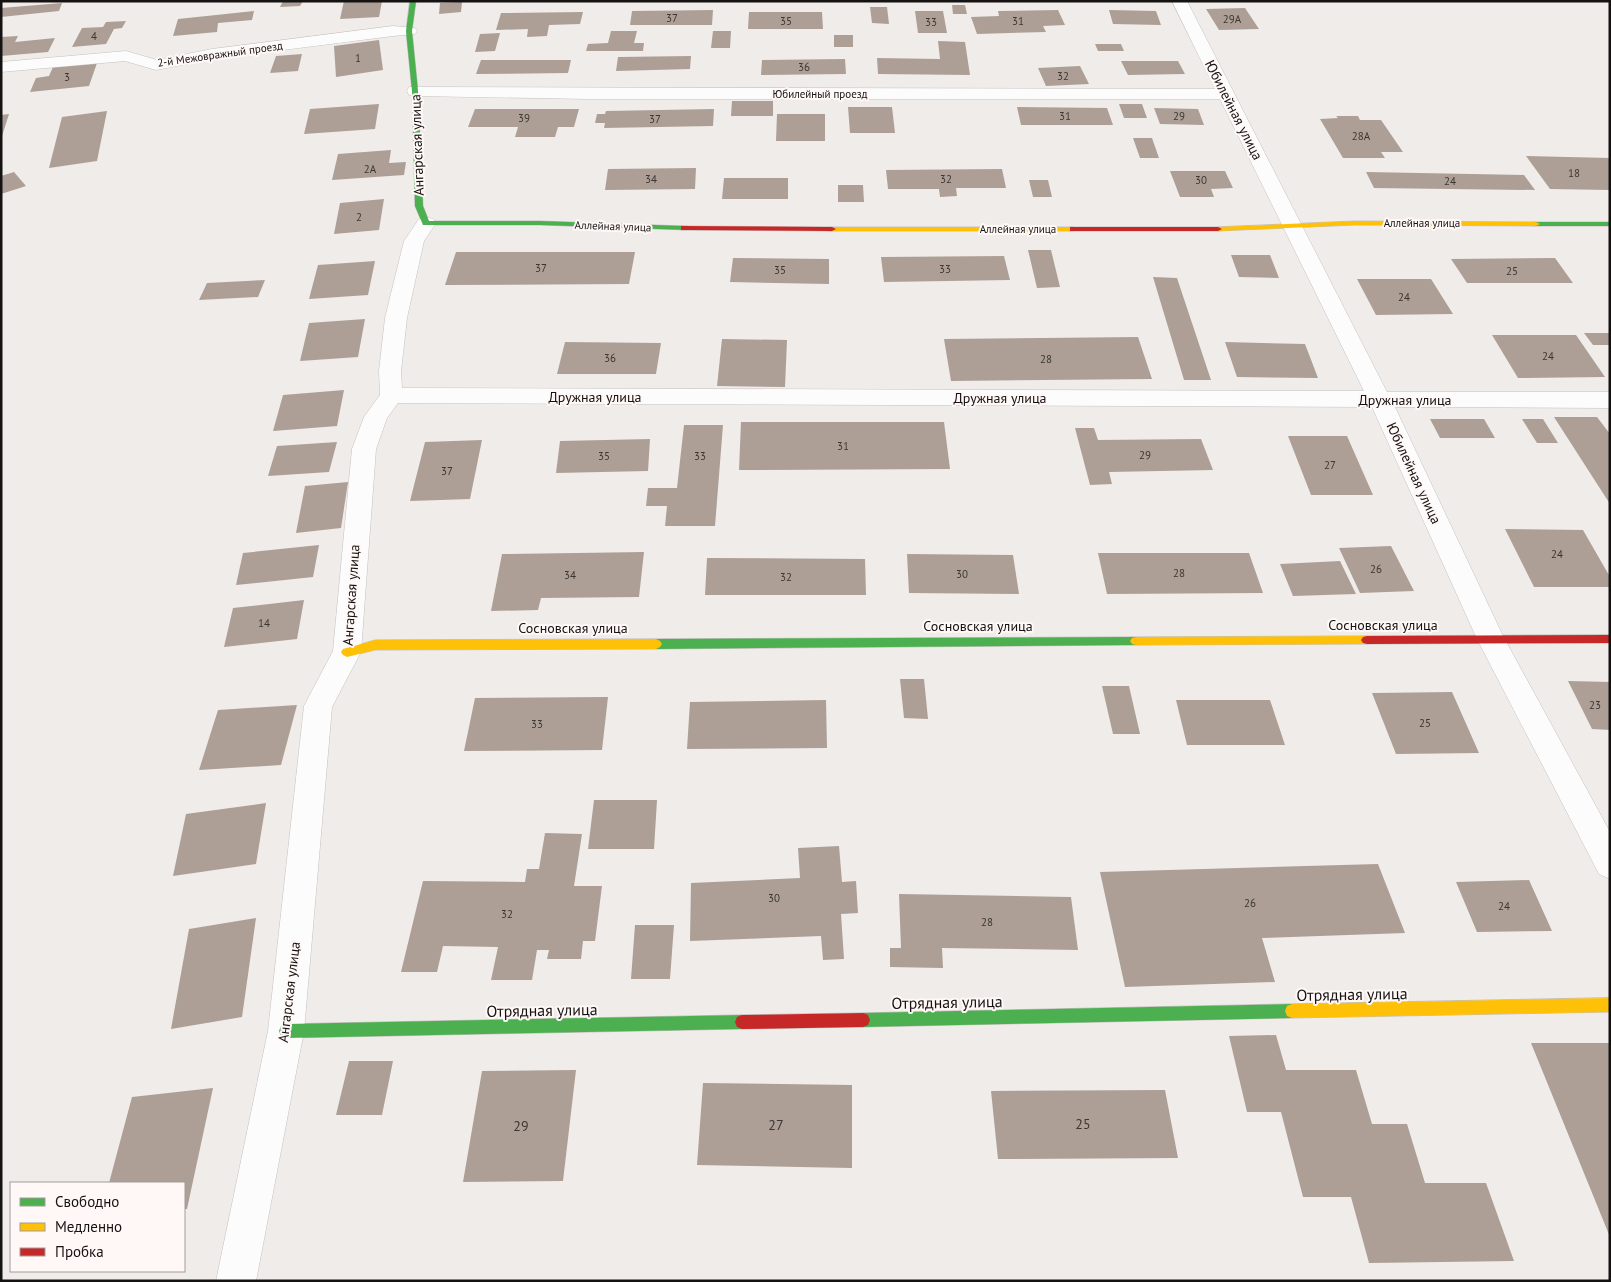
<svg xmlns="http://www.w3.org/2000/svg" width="1611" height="1282" font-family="'PT Sans',sans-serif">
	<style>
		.building { fill: #ad9f96 }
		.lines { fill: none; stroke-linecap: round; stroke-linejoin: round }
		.street-casing { stroke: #c4c1bf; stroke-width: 1 }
		.fast-casing { stroke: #c4c1bf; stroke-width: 1 }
		.slow-casing { stroke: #c4c1bf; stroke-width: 1 }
		.jam-casing { stroke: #c4c1bf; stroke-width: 1 }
		.street { fill: #fdfcfc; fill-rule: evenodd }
		.fast { fill: #4caf50; fill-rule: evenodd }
		.slow { fill: #ffc107; fill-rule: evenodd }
		.jam { fill: #c62828; fill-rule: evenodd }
		.labels { text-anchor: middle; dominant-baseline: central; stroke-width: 4; stroke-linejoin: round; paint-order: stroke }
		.number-label { font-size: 11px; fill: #3b3633 }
		.far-street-label { font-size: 11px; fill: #151312; stroke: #fff8f6 }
		.street-label { font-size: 14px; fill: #151312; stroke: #fff8f6 }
		.near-number-label { font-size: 14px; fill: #3b3633 }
		.near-street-label { font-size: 16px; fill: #151312; stroke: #fff8f6 }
	</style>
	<rect width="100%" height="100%" fill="#f0ecea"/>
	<path class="building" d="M283,1H303L300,6L280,7Z
		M344,1H382L379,17L340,19Z
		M462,2L461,12L439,14L440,3Z
		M62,3L59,11L1,17V8Z
		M952,5H965L967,14H953Z
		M870,7H887L889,24L872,23Z
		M1245,8L1259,29L1219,30L1206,9Z
		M713,10L712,25H630L632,11Z
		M1058,10L1065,25L1043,26L1046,32L977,34L971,17L999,16L998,11Z
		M1109,10L1156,11L1161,25L1113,24Z
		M254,11L252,20L218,23L217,32L173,36L178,19Z
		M915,11H943L947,33H918Z
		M583,12L580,24L549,25L547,36L527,37L528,29L496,30L501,13Z
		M749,12H822L823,29H748Z
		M126,21L122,28L114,29L106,44L72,47L82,28L103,27L106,22Z
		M611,31H637L634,43H644L643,51H586L588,44L608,43Z
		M713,31H731L730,48H711Z
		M500,33L495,51L475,52L480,34Z
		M834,35H853V47H834Z
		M18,36L15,42L55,38L48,52L1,56V37Z
		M379,40L383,70L336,77L334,46Z
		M938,41L965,42L970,75L878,74L877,58L940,59Z
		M1095,44H1121L1124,51H1098Z
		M302,54L298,71L270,73L276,56Z
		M691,56L690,69L616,71L618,57Z
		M845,59L846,74L761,75L762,60Z
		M481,60H571L568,73L476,74Z
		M1121,61H1178L1185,74L1128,75Z
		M97,63L89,86L30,92L36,78L49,76L53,67Z
		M1080,66L1089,84L1046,86L1038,68Z
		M732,101H773V116H731Z
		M379,104L375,129L304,134L310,109Z
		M1119,104H1142L1147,118H1124Z
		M848,107H892L895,133H850Z
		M1017,107L1107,108L1113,125H1021Z
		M1154,108L1198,109L1204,125L1160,124Z
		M475,109H579L574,127H558L555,137H515L518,127H468Z
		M714,109L713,126L604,128L605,123H595L597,114H605L606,111Z
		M107,111L97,161L49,168L62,117Z
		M9,114L2,136H1V115Z
		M777,114H825V141H776Z
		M1336,116H1358L1360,120H1381L1403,152H1381L1385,158H1343L1320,119L1338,118Z
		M1133,138H1152L1159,158H1140Z
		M391,150L389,163L406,162L404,175L332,180L338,154Z
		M1526,156L1610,158V190L1550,189Z
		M696,168L695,189L605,190L608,169Z
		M1002,169L1006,188H956L957,196L940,197L939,189H888L886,170Z
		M1170,171H1225L1233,188L1211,189L1214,197H1180Z
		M14,172L26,186L1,194V176Z
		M1366,172L1524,175L1535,190L1374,188Z
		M724,178H788V199H722Z
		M1029,180H1048L1052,197H1033Z
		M838,185H863L864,202H838Z
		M384,199L379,230L334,234L340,203Z
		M1028,250H1051L1060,287L1037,288Z
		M456,252H635L629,284L445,285Z
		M1231,255H1270L1279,278L1239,277Z
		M1004,256L1010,280L884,282L881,257Z
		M733,258L829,259V284L730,282Z
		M1555,258L1573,283H1467L1451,259Z
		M375,261L368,295L309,299L318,265Z
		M1153,277L1177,278L1211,380H1184Z
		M1357,279H1431L1453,314L1376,315Z
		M265,280L258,297L199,300L207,283Z
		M365,319L358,357L300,361L309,323Z
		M1584,333H1610V345H1593Z
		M1492,335H1576L1605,377L1518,378Z
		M1138,337L1152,379L951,381L944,339Z
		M722,339L787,340L785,387L717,386Z
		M565,342L661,343L656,374H557Z
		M1225,342L1305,344L1318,378L1237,377Z
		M344,390L337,426L273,431L283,395Z
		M1554,417H1597L1610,434V504Z
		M1430,419H1484L1495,438H1440Z
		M1522,419H1543L1558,443H1537Z
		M741,422H944L950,469L739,470Z
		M684,425H723L715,526H665L667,506H646L648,488H677Z
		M1075,428H1094L1098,440L1201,439L1213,470L1109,472L1112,484L1090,485Z
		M1288,436H1347L1373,495H1311Z
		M650,439L648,471L556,473L560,441Z
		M482,440L470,499L410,501L425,442Z
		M337,442L329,472L268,476L277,446Z
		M348,482L341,528L296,533L305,486Z
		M1505,529L1583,530L1610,577V587H1534Z
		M319,545L313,577L236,585L243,553Z
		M1391,546L1414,591L1360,593L1339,548Z
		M644,552L639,597L541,598L538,610L491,611L502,554Z
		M1098,553H1249L1263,593L1107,594Z
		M907,554L1013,555L1019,594L909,593Z
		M707,558L865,559L866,595H705Z
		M1340,561L1356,594L1293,596L1280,564Z
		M304,600L297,639L224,647L233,608Z
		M900,679H924L928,719L904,718Z
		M1568,681L1610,682V730L1592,729Z
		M1102,686H1129L1140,734H1113Z
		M1452,692L1479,753L1396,754L1372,693Z
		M608,697L602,750L464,751L475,698Z
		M826,700L827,748L687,749L690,702Z
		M1176,700H1270L1285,745H1187Z
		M297,705L281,765L199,770L218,710Z
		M594,800H657L654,849H588Z
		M266,803L256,864L173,876L186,814Z
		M545,833L582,834L574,886H602L595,941H583L581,959H547L549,950H537L532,980H491L498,947L443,946L437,972H401L423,881L525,882L527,869H539Z
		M839,846L842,882L856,881L858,913L841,914L844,959L823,960L821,936L690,941L691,883L800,878L798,848Z
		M1378,864L1405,933L1262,938L1275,982L1125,987L1100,872Z
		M1529,880L1552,931L1477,932L1456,882Z
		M899,894L1071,897L1078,950L942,948L943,968L890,967V948H901Z
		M256,918L242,1017L171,1029L189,929Z
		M635,925H674L670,979H631Z
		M1276,1035L1286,1070H1356L1372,1124H1407L1425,1183H1486L1514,1261L1369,1263L1351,1197H1303L1281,1112H1247L1229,1036Z
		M1531,1043H1610V1237Z
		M349,1061H393L382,1115H336Z
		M576,1070L563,1181L463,1182L482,1071Z
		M703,1083L852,1085V1168L697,1165Z
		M213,1088L187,1209H184V1183H109L132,1097Z
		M1165,1090L1178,1158L998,1159L991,1091Z"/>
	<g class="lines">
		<defs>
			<path id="street" d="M1172,1H1187L1387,392H1610V408L1395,407L1503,636L1610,832V879L1599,874L1477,639L1372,407L398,403L387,418L376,449L361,652L332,707L304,1031L256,1281H216L268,1031L304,706L333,651L352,449L364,417L380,395L379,371L385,318L404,241L419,219L426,217L433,219L436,223L424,241L407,318L401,371L402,388L1364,391L1220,99H589L415,96L409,95L407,91L409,87L1215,89Z
				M393,26L415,28L417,31L415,34L393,36L212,59L156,70L125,61L1,72V62L126,51L157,60L212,49Z"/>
			<path id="fast" d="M410,1H416L412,31L418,91L423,206L429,221H540L684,226H687V230L540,225H423L415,206L412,91L406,31Z
				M1533,222H1610V226H1533Z
				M1136,637L1140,638L1142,641L1140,644L1136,645L656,649L652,647L650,644L652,641L656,639Z
				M1292,1004L1297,1006L1299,1011L1297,1016L1292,1018L863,1027L858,1025L856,1020L858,1015L863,1013Z
				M742,1015L747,1017L749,1022L747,1027L742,1029L286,1038L281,1036L279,1031L281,1026L286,1024Z"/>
			<path id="slow" d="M1355,221L1536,222L1540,224L1536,226L1355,225L1218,231L1214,229L1218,227Z
				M829,227H1073L1077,229L1073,231H829Z
				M1367,636L1371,637L1373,640L1371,643L1367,644L1136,645L1132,644L1130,641L1132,638L1136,637Z
				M656,639L660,641L662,644L660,647L656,649L375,650L347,657L343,655L341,652L343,649L375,640Z
				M1610,998V1012L1292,1018L1287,1016L1285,1011L1287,1006L1292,1004Z"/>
			<path id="jam" d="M681,226L832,227L836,229L832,231L684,230H681Z
				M1070,227H1218L1222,229L1218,231H1070Z
				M1610,635V643L1367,644L1363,643L1361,640L1363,637L1367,636Z
				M863,1013L868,1015L870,1020L868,1025L863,1027L742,1029L737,1027L735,1022L737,1017L742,1015Z"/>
		</defs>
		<use href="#street" class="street-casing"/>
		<use href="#fast" class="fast-casing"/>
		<use href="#slow" class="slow-casing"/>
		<use href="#jam" class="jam-casing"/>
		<use href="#street" class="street"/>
		<use href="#fast" class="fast"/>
		<use href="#slow" class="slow"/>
		<use href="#jam" class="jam"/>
	</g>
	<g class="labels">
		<g class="number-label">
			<text x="672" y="18">37</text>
			<text x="1232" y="19">29А</text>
			<text x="786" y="21">35</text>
			<text x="1018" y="21">31</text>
			<text x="931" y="22">33</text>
			<text x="94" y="36">4</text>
			<text x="358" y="58">1</text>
			<text x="804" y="67">36</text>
			<text x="1063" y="76">32</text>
			<text x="67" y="77">3</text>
			<text x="1065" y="116">31</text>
			<text x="1179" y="116">29</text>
			<text x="524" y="118">39</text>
			<text x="655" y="119">37</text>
			<text x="1361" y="136">28А</text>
			<text x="370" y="169">2А</text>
			<text x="1574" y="173">18</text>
			<text x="651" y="179">34</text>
			<text x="946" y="179">32</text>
			<text x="1201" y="180">30</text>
			<text x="1450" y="181">24</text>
			<text x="359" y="217">2</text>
			<text x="541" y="268">37</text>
			<text x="945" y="269">33</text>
			<text x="780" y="270">35</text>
			<text x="1512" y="271">25</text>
			<text x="1404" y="297">24</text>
			<text x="1548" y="356">24</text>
			<text x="610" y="358">36</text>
			<text x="1046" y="359">28</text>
			<text x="843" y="446">31</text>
			<text x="1145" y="455">29</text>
			<text x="604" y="456">35</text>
			<text x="700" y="456">33</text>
			<text x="1330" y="465">27</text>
			<text x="447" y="471">37</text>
			<text x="1557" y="554">24</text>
			<text x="1376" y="569">26</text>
			<text x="1179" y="573">28</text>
			<text x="962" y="574">30</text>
			<text x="570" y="575">34</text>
			<text x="786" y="577">32</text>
			<text x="264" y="623">14</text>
			<text x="1595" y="705">23</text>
			<text x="1425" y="723">25</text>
			<text x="537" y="724">33</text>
			<text x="774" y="898">30</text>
			<text x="1250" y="903">26</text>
			<text x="1504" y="906">24</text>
			<text x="507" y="914">32</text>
			<text x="987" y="922">28</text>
		</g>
		<g class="far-street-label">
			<text transform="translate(220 54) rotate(-8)">2-й Межовражный проезд</text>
			<text x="820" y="94">Юбилейный проезд</text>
			<text x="1422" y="223">Аллейная улица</text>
			<text transform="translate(613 226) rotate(2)">Аллейная улица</text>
			<text x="1018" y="229">Аллейная улица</text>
		</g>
		<g class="street-label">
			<text transform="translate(1234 110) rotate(63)">Юбилейная улица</text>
			<text transform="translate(417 145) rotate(-92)">Ангарская улица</text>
			<text x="595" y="397">Дружная улица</text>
			<text x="1000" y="398">Дружная улица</text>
			<text x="1405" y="400">Дружная улица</text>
			<text transform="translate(1414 473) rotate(65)">Юбилейная улица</text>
			<text transform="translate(351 595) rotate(-86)">Ангарская улица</text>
			<text x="1383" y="625">Сосновская улица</text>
			<text x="978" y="626">Сосновская улица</text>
			<text x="573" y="628">Сосновская улица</text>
			<text transform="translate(289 992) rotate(-83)">Ангарская улица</text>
		</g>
		<g class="near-number-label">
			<text x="1083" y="1124">25</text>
			<text x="776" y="1125">27</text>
			<text x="521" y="1126">29</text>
		</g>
		<g class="near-street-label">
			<text transform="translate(1352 994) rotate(-1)">Отрядная улица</text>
			<text transform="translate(947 1002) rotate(-1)">Отрядная улица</text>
			<text transform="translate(542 1010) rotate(-1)">Отрядная улица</text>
		</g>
	</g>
	<rect width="1611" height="1282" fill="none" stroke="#151312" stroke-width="5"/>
	<rect x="10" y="1182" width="175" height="90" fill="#fff8f6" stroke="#a19c9b"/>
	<rect x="20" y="1198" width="25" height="8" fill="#4caf50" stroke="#a19c9b"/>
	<text x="55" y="1207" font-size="15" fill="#151312">Свободно</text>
	<rect x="20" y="1223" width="25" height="8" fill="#ffc107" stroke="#a19c9b"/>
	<text x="55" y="1232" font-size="15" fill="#151312">Медленно</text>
	<rect x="20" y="1248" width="25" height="8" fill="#c62828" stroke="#a19c9b"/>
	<text x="55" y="1257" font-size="15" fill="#151312">Пробка</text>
</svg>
